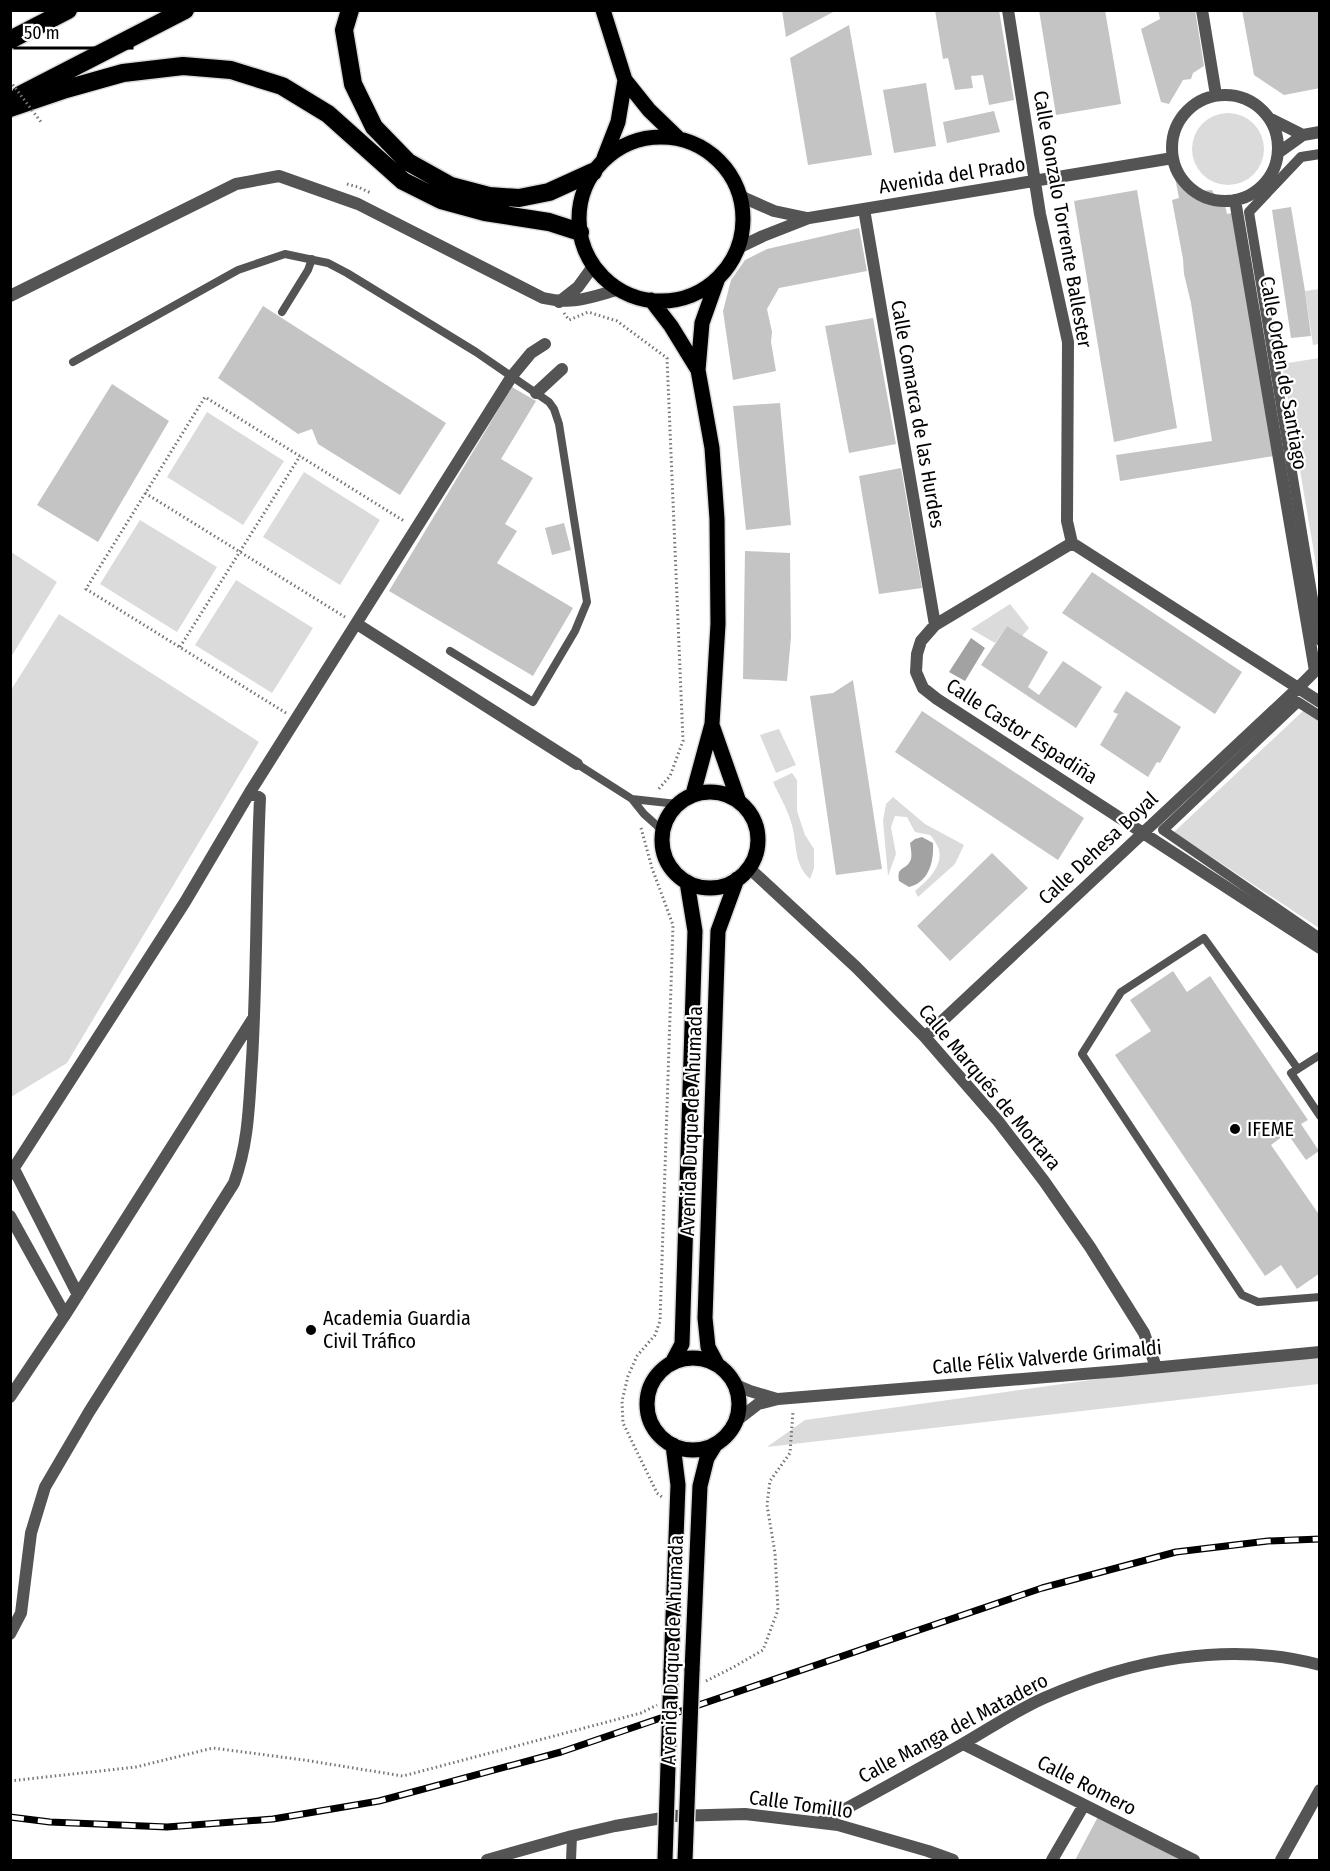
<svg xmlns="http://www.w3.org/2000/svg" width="1330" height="1871" font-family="'Fira Sans Condensed',sans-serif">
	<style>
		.green { fill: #dbdbdb }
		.water { fill: #a2a2a2 }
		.building { fill: #c4c4c4 }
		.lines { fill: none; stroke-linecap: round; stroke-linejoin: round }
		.primary-casing { stroke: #dbdbdb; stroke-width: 18 }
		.motorway-casing { stroke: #dbdbdb; stroke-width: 21 }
		.path { stroke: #767676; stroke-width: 3; stroke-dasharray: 1.5 3; stroke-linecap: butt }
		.service { stroke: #545454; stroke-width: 8 }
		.pedestrian { stroke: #545454; stroke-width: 10 }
		.minor { stroke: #545454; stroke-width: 12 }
		.primary { stroke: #000; stroke-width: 15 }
		.motorway { stroke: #000; stroke-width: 18 }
		.rail-casing { stroke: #000; stroke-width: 7 }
		.rail { stroke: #fff; stroke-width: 4.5; stroke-dasharray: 14; stroke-linecap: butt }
		.primary-bridge-casing { stroke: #dbdbdb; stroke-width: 18; stroke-linecap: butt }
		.path-bridge { stroke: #767676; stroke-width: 3; stroke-dasharray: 1.5 3; stroke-linecap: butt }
		.primary-bridge { stroke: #000; stroke-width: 15 }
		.poi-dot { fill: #000; stroke: #fff; stroke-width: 2 }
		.labels { text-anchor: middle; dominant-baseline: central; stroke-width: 4.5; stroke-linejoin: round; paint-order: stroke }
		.street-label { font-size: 20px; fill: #000; stroke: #fff }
		.poi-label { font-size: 20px; fill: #000; stroke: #fff; text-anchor: start }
	</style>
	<rect width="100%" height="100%" fill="#fff"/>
	<path class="green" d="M1192 149a36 36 0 1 1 72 0a36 36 0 1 1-72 0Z
		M1319,289V344L1313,345L1305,291Z
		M1319,358H1320L1319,582L1282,364Z
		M207,412L284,461L243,525L167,477Z
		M304,472L380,520L340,585L263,537Z
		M140,520L217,567L177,632L100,584Z
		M11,552L57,582L11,657Z
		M236,580L313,628L272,693L195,645Z
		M1010,604L1029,628L1022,636L1007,626L995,643L971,629Z
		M59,614L259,742L67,1063L11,1097V690Z
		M1304,710L1319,720V928L1174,832Z
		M779,729L796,765L776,773L760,735Z
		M792,773L797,780V811L805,835L814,849V868L810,879C792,862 798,842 791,822C787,808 779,795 773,782Z
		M893,797L925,824L964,845L955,864L918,897L915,891C927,881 945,865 938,847C936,843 933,838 930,835L915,832L907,817L895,816L891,827L896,854L888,876L883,821L886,804Z
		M1319,1348V1384L767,1447L805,1420Z"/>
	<path class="water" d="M971,638L985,648L965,681L949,672Z
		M922,837L933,843C934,862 929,882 909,887L899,881C896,865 907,871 911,859C912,855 911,849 910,843L915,839Z"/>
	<path class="building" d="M782,10H837L786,37Z
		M935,10H999L1014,100L989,105L983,75L971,76L973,88L955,90L948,58L943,59Z
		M1039,10H1105L1121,104L1056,115Z
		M1158,10H1195L1204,66L1193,73L1191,79L1183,80L1169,104L1161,102L1141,29L1160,19Z
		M1242,10H1320V88L1284,95L1254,75Z
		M849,25L872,155L808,165L790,58Z
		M926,83L936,146L894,153L883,90Z
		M994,111L1000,132L947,143L943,122Z
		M1182,177L1196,191L1212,190L1215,196L1223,197L1227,214L1232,213L1274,456L1120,481L1116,455L1212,441L1191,303L1184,274L1183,259L1172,200L1179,198L1175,178Z
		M1137,190L1177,428L1114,442L1074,201Z
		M1291,207L1305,291L1311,336L1291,338L1272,210Z
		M859,228L867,271L779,288L767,309L772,332L771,342L776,371L733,380L723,311L731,280L745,260L767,249Z
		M263,306L446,423L400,495L318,444L312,429L298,434L218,378Z
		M873,318L896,444L849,453L825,326Z
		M112,384L169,421L98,542L37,505Z
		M512,387L536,401L501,459L533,478L505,524L517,531L497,563L573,608L533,676L389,591Z
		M780,403L791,525L746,530L733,406Z
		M901,468L922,588L879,594L859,476Z
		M564,523L571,550L552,555L545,528Z
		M745,551L790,553L791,637L787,681L743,679Z
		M1092,572L1242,672L1215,714L1062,613Z
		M1007,626L1048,652L1028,687L1039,695L1063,661L1102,687L1076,728L981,665Z
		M853,680L882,869L836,875L810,696L833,693Z
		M1126,691L1181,727L1160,763L1157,762L1148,777L1100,745L1118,714L1113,712Z
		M922,711L1084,818L1058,860L895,752Z
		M992,853L1028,888L950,961L917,926Z
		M1173,971L1187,992L1210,976L1308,1120L1301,1124L1319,1151L1306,1160L1287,1133L1271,1145L1320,1216V1273L1297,1289L1281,1265L1265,1276L1115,1055L1151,1031L1130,1000Z
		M1100,1813L1189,1860H1075Z"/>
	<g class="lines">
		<defs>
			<path id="primary" d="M603,10L625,80L649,110L678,138
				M579 219a82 82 0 1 1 164 0a82 82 0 1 1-164 0Z
				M604,158L618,122L625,80
				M651,300L671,326L698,370
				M712,725L739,802
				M662 840a48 48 0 1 1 96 0a48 48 0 1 1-96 0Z
				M693,794L712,724L718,624L717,519L712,448L698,370L702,323L718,278
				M647 1404a46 46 0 1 1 92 0a46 46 0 1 1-92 0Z
				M673,1361L682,1344L695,931L687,882
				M717,1364L708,1347L705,1318L718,931L737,879
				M671,1671L678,1485L673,1445
				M692,1671L700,1486L707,1458L715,1445"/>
			<path id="motorway" d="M350,10L344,30L353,84L374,127L408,162L451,186L489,196L519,198L549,192L593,172
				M10,40L68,10
				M20,95L185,10
				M10,108L66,89L123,73L183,66L231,70L282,86L328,114L403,181L441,200L485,212L549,222L580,232"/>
		</defs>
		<use href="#primary" class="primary-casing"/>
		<use href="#motorway" class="motorway-casing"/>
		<path class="path" d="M347,184L358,187L371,193
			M564,313L569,320L588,312L617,321L667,358L683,741L670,776L657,791
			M145,493L345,617
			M180,647L300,456
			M286,713L86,589L205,397L404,521
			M641,828L652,868L673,925L660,1321L655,1335L637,1356L628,1376L622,1401L623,1423L657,1493L663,1498
			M706,1681L732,1668L763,1650L778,1610L775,1553L767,1505L770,1481L790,1453L793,1411
			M10,1781L136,1767L213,1748L304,1760L403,1776L641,1713L657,1705"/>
		<path class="service" d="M282,312L308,270L312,259
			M73,362L238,270L285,254L328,263L347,273L476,352L549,402L554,409L559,424L587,602L575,631L533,702L450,651
			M577,764L632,799
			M663,831L644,814L632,799L677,804
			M1298,1069L1320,1055
			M1320,1116L1291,1073L1298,1069L1204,938L1121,992L1082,1054L1242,1295L1258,1302L1320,1297"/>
		<path class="pedestrian" d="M1320,154L1301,157L1249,212L1320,641
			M1320,716L1298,702L1163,830L1320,938
			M571,1860L572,1836"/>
		<path class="minor" d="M1008,10L1040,214L1068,342L1067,521L1072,543
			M1202,10L1216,95
			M1172 148a53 53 0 1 1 106 0a53 53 0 1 1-106 0Z
			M1269,118L1303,135
			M1278,153L1303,135L1320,132
			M740,196L774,211L807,218
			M864,209L935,625
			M738,248L763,236L809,218L1173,158
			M10,296L236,184L279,176L358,204L543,298C574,305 591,297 620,289
			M559,302L578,287L594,265
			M536,393L562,369
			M1072,543L935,625L921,641L917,654L916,672L923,688L937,699L1320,948
			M1072,543L1320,702
			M357,624L577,764
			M749,868L856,967L925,1037L998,1121L1044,1181L1090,1247L1144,1333L1156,1367
			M925,1037L1298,688L1315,671L1235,200
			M14,1169L78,1295
			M10,1174L185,902L250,792L512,376L531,353L545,344
			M10,1216L65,1315
			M736,1385L750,1391L777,1399
			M10,1397L65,1315L254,1017
			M736,1421L758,1404L778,1399L1120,1371L1320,1352
			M10,1634L21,1613L31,1533L45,1487L89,1412L234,1183C249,1142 249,1103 252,1060C257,973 256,885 260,798L250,792
			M963,1744L1194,1860
			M821,1822C868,1797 915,1771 961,1745C989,1729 1015,1711 1044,1698C1130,1660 1228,1640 1320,1665
			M487,1860L572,1836L615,1826L674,1816L745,1814L838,1825L928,1851L953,1860
			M1052,1860L1084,1805
			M1281,1860L1320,1790"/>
		<use href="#primary" class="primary"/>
		<use href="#motorway" class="motorway"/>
		<defs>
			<path id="rail" d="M10,1817L50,1822L167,1827L273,1819L379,1801L561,1752L1042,1588L1176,1552L1268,1541L1320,1539"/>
		</defs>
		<use href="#rail" class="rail-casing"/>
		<use href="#rail" class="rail"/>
		<defs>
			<path id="primary-bridge" d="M665,1860L671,1671
				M685,1860L692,1671"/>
		</defs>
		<use href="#primary-bridge" class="primary-bridge-casing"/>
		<path class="path-bridge" d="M10,81L41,122"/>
		<use href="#primary-bridge" class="primary-bridge"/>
	</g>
	<g class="poi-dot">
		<circle cx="1235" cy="1129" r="6"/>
		<circle cx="311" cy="1330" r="6"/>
	</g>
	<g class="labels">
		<g class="street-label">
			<text transform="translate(952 175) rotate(-9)">Avenida del Prado</text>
			<text transform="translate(1063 219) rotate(80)">Calle Gonzalo Torrente Ballester</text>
			<text transform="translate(1284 373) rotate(80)">Calle Orden de Santiago</text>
			<text transform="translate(918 414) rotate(80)">Calle Comarca de las Hurdes</text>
			<text transform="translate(1022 731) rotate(33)">Calle Castor Espadiña</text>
			<text transform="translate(1098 848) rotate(-43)">Calle Dehesa Boyal</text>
			<text transform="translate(990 1087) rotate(50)">Calle Marqués de Mortara</text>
			<text transform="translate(691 1121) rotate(-88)">Avenida Duque de Ahumada</text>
			<text transform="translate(1047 1357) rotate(-5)">Calle Félix Valverde Grimaldi</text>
			<text transform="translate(672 1650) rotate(-88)">Avenida Duque de Ahumada</text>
			<text transform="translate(953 1728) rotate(-28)">Calle Manga del Matadero</text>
			<text transform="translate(1087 1785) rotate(27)">Calle Romero</text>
			<text transform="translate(801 1804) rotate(8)">Calle Tomillo</text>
		</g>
		<g class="poi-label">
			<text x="1247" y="1129">IFEME</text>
			<text x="323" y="1318">Academia Guardia<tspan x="323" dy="23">Civil Tráfico</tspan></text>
		</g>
	</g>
	<rect width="1330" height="1871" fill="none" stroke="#000000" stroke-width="24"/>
	<path d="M15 39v9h117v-9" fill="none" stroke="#000000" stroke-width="3"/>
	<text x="24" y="39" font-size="18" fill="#000000" stroke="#ffffff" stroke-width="4.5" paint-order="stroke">50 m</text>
</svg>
